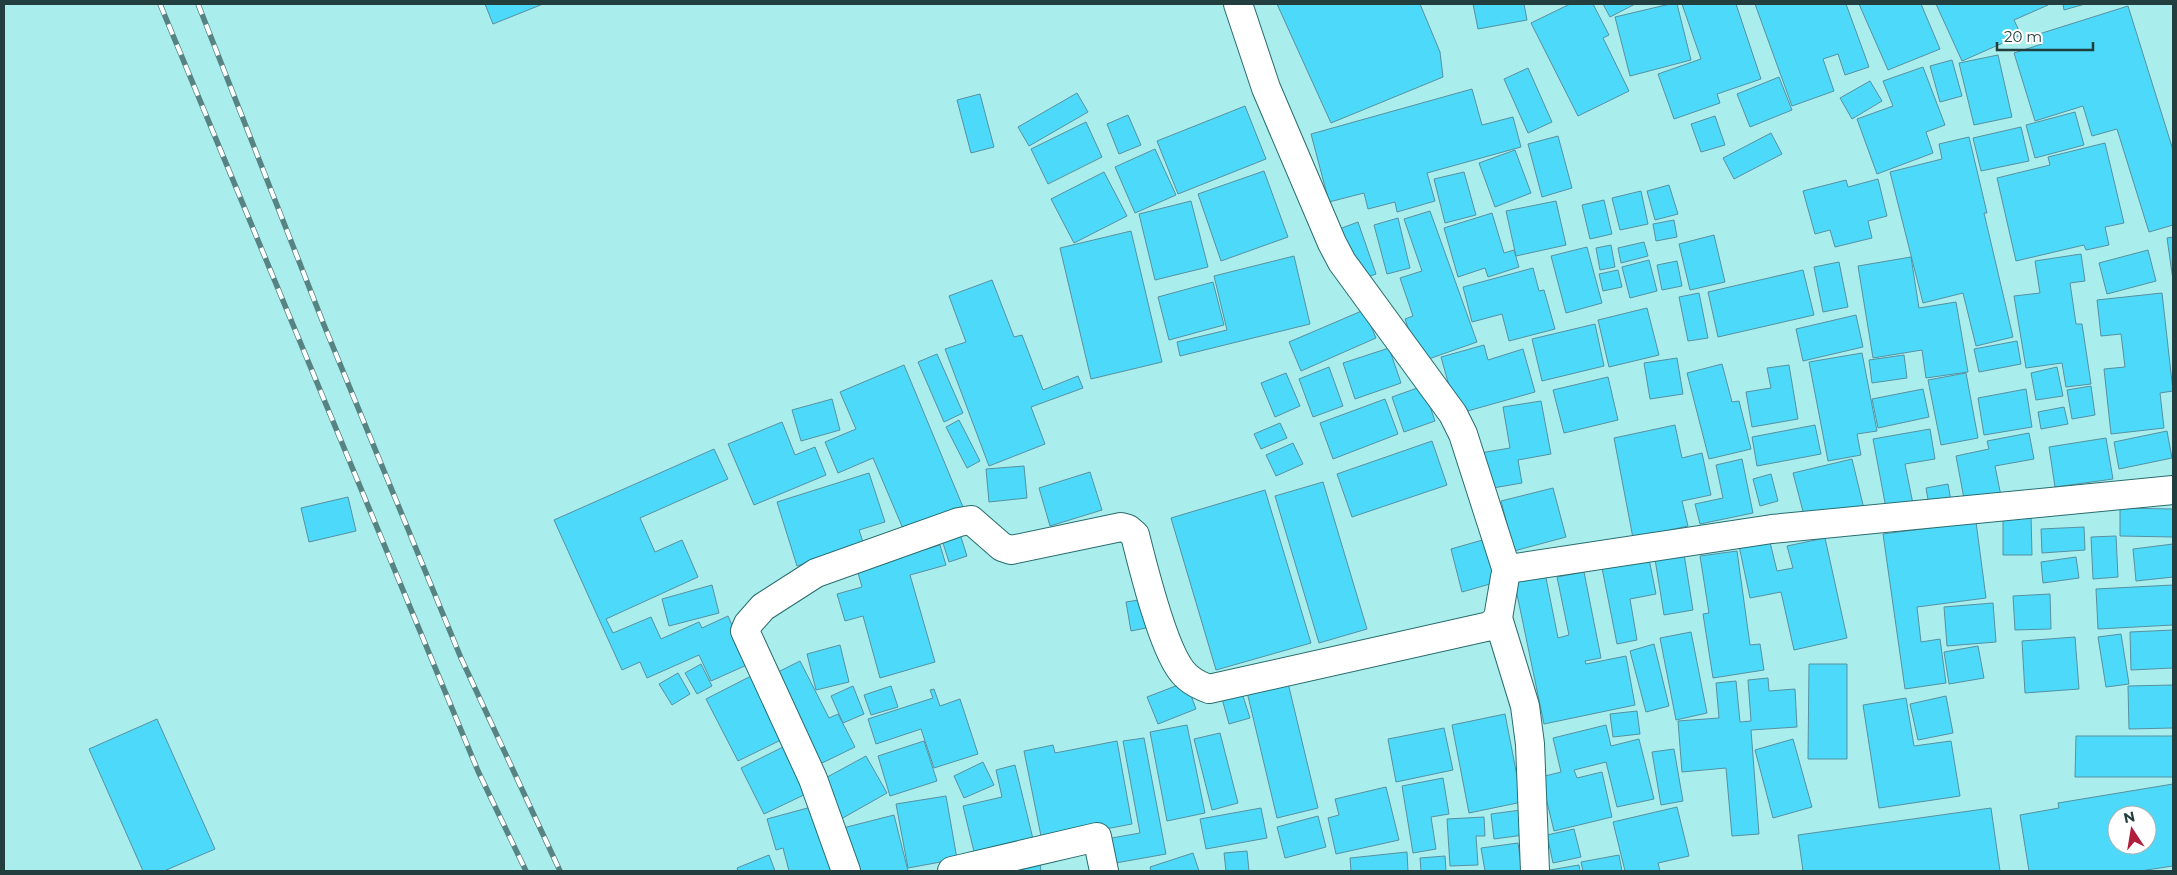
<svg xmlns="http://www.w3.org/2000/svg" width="2177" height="875" font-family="Montserrat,sans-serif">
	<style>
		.building { fill: #4ddafa; stroke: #5591a1; fill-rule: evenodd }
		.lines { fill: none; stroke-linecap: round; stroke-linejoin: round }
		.minor-casing { stroke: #296d6e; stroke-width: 30 }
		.minor { stroke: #fff; stroke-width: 28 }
		.rail-casing { stroke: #578383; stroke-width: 5.5 }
		.rail { stroke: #fff; stroke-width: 4; stroke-dasharray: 11; stroke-linecap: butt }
	</style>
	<rect width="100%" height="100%" fill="#a9eded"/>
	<path class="building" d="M485,4H543L493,24Z
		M1277,4H1420L1440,52L1443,77L1331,123Z
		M1473,4H1524L1527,20L1478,29Z
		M1570,4H1593L1609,35L1603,38L1629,91L1578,116L1531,23Z
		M1603,4H1635L1610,17Z
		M1670,4H1677L1691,60L1630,76L1615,17Z
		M1682,4H1736L1761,79L1717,94L1720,103L1674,119L1658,74L1701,59Z
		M1755,4H1846L1869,67L1845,75L1838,54L1823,59L1834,91L1792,106Z
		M1859,4H1921L1940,49L1888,70Z
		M1936,4H2048V5L2014,20L2021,35L1962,61Z
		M2063,4H2085L2064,10Z
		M2128,6L2173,150V225L2149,232L2117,129L2092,136L2083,106L2035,121L2014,53L2042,44L2039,34Z
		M1998,55L2012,117L1974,125L1959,63Z
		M1952,60L1962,96L1940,102L1930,66Z
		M1923,67L1945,125L1926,132L1933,153L1877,174L1857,119L1893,106L1883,81Z
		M1528,68L1552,122L1528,133L1504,79Z
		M1779,77L1792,110L1750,127L1737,94Z
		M1870,81L1882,101L1852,119L1840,98Z
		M1472,89L1482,125L1513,117L1521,147L1427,173L1435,201L1397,212L1395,202L1368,209L1364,193L1329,202L1311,134Z
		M1077,93L1088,112L1029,146L1018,127Z
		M980,94L994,147L971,153L957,100Z
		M1245,106L1266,159L1178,194L1157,141Z
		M2075,112L2084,145L2035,158L2026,125Z
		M1128,115L1141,145L1119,154L1107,124Z
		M1715,116L1725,145L1701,152L1691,124Z
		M1086,122L1102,157L1048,184L1031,149Z
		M2021,127L2029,161L1981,171L1973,138Z
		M1771,133L1782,154L1734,179L1723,158Z
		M1558,136L1572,188L1542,197L1528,144Z
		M1969,137L1987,213H1984L2013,337L1976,346L1963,293L1923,303L1890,172L1942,159L1939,144Z
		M2105,143L2124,223L2105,227L2109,245L2086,250L2084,245L2016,261L1997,178L2050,165L2048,157Z
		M1155,149L1176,195L1135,213L1115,167Z
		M1515,150L1531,193L1495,207L1479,163Z
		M1264,171L1288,237L1221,261L1198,194Z
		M1104,172L1127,216L1074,243L1051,199Z
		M1464,172L1476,215L1445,223L1434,179Z
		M1878,179L1887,216L1868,221L1872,238L1835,247L1830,230L1815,234L1803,191L1846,180L1848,187Z
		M1669,185L1678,214L1655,220L1647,191Z
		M1641,191L1648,224L1620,230L1612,198Z
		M1604,200L1612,234L1590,239L1582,205Z
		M1191,201L1208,267L1155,280L1139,214Z
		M1556,201L1566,245L1516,256L1506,211Z
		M1430,211L1477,342L1420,362L1405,319L1413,316L1400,278L1422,271L1404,219Z
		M1492,213L1504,253L1514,250L1519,267L1488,277L1485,268L1458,277L1444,228Z
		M1398,218L1410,268L1387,274L1374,225Z
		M1674,220L1677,237L1656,241L1653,224Z
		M1358,222L1376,274L1357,281L1339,229Z
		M1131,231L1162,362L1091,379L1060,248Z
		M1714,235L1725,282L1690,290L1679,244Z
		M2173,237V280L2167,238Z
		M1644,242L1648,256L1621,263L1618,248Z
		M1611,245L1615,267L1600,270L1596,248Z
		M1587,247L1602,303L1566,313L1551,256Z
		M2148,250L2156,281L2107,294L2099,263Z
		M2081,254L2085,281L2070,283L2076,324H2082L2091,384L2066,387L2062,363L2026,368L2014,296L2040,293L2035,261Z
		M1294,256L1310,324L1180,356L1177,342L1227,330L1214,276Z
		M1911,257L1919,308L1956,302L1968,372L1926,378L1922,350L1873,358L1858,266Z
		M1649,260L1657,291L1630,298L1622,267Z
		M1677,261L1682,286L1662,290L1657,265Z
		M1839,262L1848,307L1823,312L1814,267Z
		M1533,268L1539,291L1544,290L1555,329L1509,341L1502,314L1472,322L1463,287Z
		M1618,270L1622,287L1603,291L1599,274Z
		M1803,270L1814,315L1718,337L1708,292Z
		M992,280L1014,337L1022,335L1043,390L1078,376L1083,388L1031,407L1045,444L989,466L945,349L966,342L949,296Z
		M1213,282L1224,325L1169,340L1158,297Z
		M1699,293L1708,338L1688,341L1679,297Z
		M2162,293L2173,391L2160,393L2164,428L2111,434L2104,369L2125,367L2121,334L2101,336L2097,300Z
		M1647,308L1659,355L1609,367L1598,320Z
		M1364,310L1376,338L1301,371L1289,342Z
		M1856,315L1863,347L1803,361L1796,329Z
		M1595,324L1604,366L1542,381L1532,339Z
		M2017,341L2021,364L1979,372L1974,349Z
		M1484,345L1488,360L1523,349L1535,392L1457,414L1441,357Z
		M1389,348L1401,383L1355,399L1343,363Z
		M1862,353L1877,431L1857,434L1861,455L1828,461L1809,362Z
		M937,354L963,413L944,422L918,362Z
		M1904,355L1907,378L1872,383L1869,360Z
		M1677,358L1683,394L1650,399L1644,363Z
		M1722,364L1732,402L1739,401L1751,449L1709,459L1687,373Z
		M904,365L963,507L904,531L873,458L838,473L825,442L856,429L840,392Z
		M1789,365L1798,419L1752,427L1746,392L1771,388L1767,368Z
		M1329,367L1343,406L1313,417L1299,379Z
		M2057,367L2063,396L2036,400L2031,373Z
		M1286,373L1300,406L1275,417L1261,383Z
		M1966,373L1978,438L1941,445L1928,380Z
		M1608,377L1618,420L1564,433L1553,390Z
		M1423,386L1435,421L1404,432L1392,397Z
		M2091,386L2095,415L2072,419L2067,390Z
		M1923,389L1929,417L1878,428L1872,399Z
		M2026,389L2032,427L1984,435L1978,398Z
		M832,399L840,430L801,441L792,410Z
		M1385,399L1398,434L1333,459L1320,423Z
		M1541,401L1551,454L1518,460L1522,483L1487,489L1480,453L1510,448L1503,407Z
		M2064,407L2068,424L2041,429L2038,412Z
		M959,420L980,461L967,468L946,427Z
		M782,422L795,455L815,447L826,475L754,505L728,444Z
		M1280,423L1287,438L1261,449L1254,434Z
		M1675,425L1682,458L1702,453L1711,495L1682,501L1688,526L1633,538L1614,438Z
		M1815,425L1821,454L1757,466L1752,437Z
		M1930,429L1935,459L1905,464L1913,504L1886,508L1873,439Z
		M2167,431L2172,458L2119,469L2114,442Z
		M2029,433L2034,459L1995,466L2001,496L1965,504L1956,456L1989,449L1987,441Z
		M2106,438L2113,479L2055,487L2049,447Z
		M1432,441L1447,485L1352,517L1337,474Z
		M1293,443L1303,464L1276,476L1266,455Z
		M714,449L728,479L640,518L655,552L682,540L698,577L606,619L613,633L651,617L661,639L699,622L702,628L728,616L749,664L711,681L699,655L647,678L640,662L622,670L554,520Z
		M1742,459L1753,513L1700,524L1695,504L1723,498L1716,465Z
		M1852,459L1864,509L1806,523L1793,473Z
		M1024,466L1027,498L989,502L986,469Z
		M1090,472L1102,510L1050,526L1039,488Z
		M869,473L885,522L859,530L864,545L797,566L777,502Z
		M1771,474L1778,501L1760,506L1753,479Z
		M1323,482L1367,629L1319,643L1275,496Z
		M1948,484L1951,501L1929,505L1926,488Z
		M1553,488L1566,537L1514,551L1501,501Z
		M1265,490L1311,643L1216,670L1171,518Z
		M348,497L356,531L309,542L301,508Z
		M2120,508L2173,509V537L2120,536Z
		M2031,515L2032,555H2003V516Z
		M1976,522L1986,598L1917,607L1921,642L1940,639L1946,683L1905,689L1883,534Z
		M2084,527L2085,550L2042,553L2041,529Z
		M959,531L967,556L949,562L941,537Z
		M1768,534L1777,571L1793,568L1787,546L1825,538L1847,638L1794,650L1781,592L1750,598L1738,541Z
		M2116,536L2118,577L2093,579L2091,537Z
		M1486,539L1497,582L1462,592L1451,549Z
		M2173,544V577L2136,581L2133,549Z
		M940,545L946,565L910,575L935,662L880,678L863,616L845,621L837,594L862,587L857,569Z
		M1737,551L1750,645L1760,644L1764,670L1713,678L1703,614L1709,613L1700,556Z
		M1684,554L1693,610L1664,615L1655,559Z
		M2076,557L2079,578L2043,583L2041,562Z
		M1649,559L1656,594L1630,599L1637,640L1617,644L1602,568Z
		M1544,568L1558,638L1569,635L1557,577L1584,572L1601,658L1585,661L1586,664L1626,656L1635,705L1544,724L1513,575Z
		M712,585L719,613L669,626L662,599Z
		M2173,585V625L2098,629L2096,589Z
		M2050,594L2051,629L2015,630L2013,596Z
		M1145,599L1151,627L1131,631L1126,602Z
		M1993,603L1996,642L1947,646L1944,607Z
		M2173,630V668L2131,670L2130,632Z
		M1691,632L1707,713L1676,720L1660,638Z
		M2121,634L2129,684L2106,687L2098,637Z
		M2075,637L2079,689L2025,693L2022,641Z
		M1654,644L1669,706L1646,712L1630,651Z
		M840,645L849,682L816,690L807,654Z
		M1978,646L1984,678L1949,684L1944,652Z
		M800,661L829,718L838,714L855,747L816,766L770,676Z
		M701,664L712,686L697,694L685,673Z
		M1809,664H1847V759H1808Z
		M678,673L690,694L672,705L659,684Z
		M753,675L785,738L738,761L706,699Z
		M1768,678L1769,691L1795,689L1797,727L1751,730L1759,834L1732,836L1726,768L1682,772L1678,721L1719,718L1716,683L1736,681L1740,722L1751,721L1748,680Z
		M1186,682L1196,709L1158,724L1147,697Z
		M1288,683L1318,808L1277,818L1247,692Z
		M2173,685V728L2129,729L2128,686Z
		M853,686L864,714L843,723L831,696Z
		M891,686L898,707L871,715L864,695Z
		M934,689L940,706L960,699L978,754L934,768L921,729L876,744L868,719L933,698L930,690Z
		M1241,690L1250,718L1229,724L1221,695Z
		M1946,696L1953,733L1918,740L1910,704Z
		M1906,698L1914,746L1951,741L1960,796L1879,808L1863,705Z
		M1637,711L1640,734L1613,737L1610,714Z
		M1505,714L1522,802L1469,813L1452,725Z
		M157,719L215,849L164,871H143L89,749Z
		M1187,725L1205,813L1167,821L1150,732Z
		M1606,725L1611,746L1639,739L1654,799L1617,807L1606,762L1574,770L1577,778L1602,772L1612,817L1554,831L1541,777L1561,772L1553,738Z
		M1444,728L1453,770L1396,782L1388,739Z
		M1220,733L1238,803L1212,810L1194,739Z
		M2076,736H2173V777H2075Z
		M1144,738L1166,854L1110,864L1106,839L1140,833L1123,741Z
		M1793,739L1812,807L1773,818L1755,750Z
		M924,741L937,781L890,796L878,756Z
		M1117,741L1132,824L1042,841L1024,751L1053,745L1055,753Z
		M785,746L808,793L764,814L741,768Z
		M1674,749L1683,801L1661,805L1652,752Z
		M866,756L887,793L841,819L820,781Z
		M983,762L994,785L964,798L954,776Z
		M1015,765L1034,843L975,856L963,806L1002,797L996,770Z
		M1443,778L1449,814L1431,817L1436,849L1413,853L1402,786Z
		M2173,784V866L2140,871H2029L2020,815L2059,808L2058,803ZM2117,815H2147V845H2117Z
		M1386,787L1399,840L1336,854L1328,818L1339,815L1335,799Z
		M946,796L957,859L908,868L896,804Z
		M815,806L833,871H789L783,848L776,850L767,819Z
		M1677,807L1689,856L1658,863L1660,871H1625L1613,822Z
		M1261,808L1267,838L1206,849L1200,819Z
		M1991,808L2000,871H1803L1798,835Z
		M1521,810L1524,835L1494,839L1491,814Z
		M894,815L908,871H854L843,828Z
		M1318,816L1326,847L1285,858L1277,827Z
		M1484,817L1485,836H1476L1478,865L1450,866L1447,819Z
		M1574,829L1581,857L1553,863L1547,835Z
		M1518,843L1522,871H1485L1481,848Z
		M1247,851L1249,871H1226L1224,853Z
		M1407,852L1408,871H1351L1350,858Z
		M1193,853L1199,871H1151L1150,867Z
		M769,855L775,871H738L737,868Z
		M1619,855L1622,871H1583L1581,862Z
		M1039,856L1041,871H1012L1010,861Z
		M1445,856L1446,871H1421L1420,858Z
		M1579,865L1580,871H1544Z"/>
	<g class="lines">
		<defs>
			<path id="minor" d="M1238,4L1266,88L1332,243L1342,262L1453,414L1463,434L1507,571
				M1498,618L1525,706L1530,744L1535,871
				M846,871L813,779L745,631L748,624L763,607L816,573L959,522L971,520L1002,547L1011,550L1121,527L1128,529L1135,535C1143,567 1162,645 1181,670C1188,680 1198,685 1209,689L1490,626L1498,618L1505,577L1507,571L1515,568L1772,529L2173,490
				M952,871L1097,837L1104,871"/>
		</defs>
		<use href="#minor" class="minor-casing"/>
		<use href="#minor" class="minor"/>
		<defs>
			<path id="rail" d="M160,4L478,771L526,871
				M198,4L324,325L461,658L560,871"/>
		</defs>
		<use href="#rail" class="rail-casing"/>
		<use href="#rail" class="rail"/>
	</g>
	<rect width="2177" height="875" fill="none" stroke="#223e3e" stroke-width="10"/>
	<g transform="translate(2132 830) rotate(348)"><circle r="24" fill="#ffffff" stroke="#a7b2b2"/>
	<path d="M0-4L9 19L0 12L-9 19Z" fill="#b11e3d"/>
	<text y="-8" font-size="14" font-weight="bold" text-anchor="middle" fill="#223e3e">N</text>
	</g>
	<path d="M1997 42v8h96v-8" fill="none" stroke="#223e3e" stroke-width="2.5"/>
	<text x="2004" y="42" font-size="15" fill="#223e3e" stroke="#ffffff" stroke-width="4" paint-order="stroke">20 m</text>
</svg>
